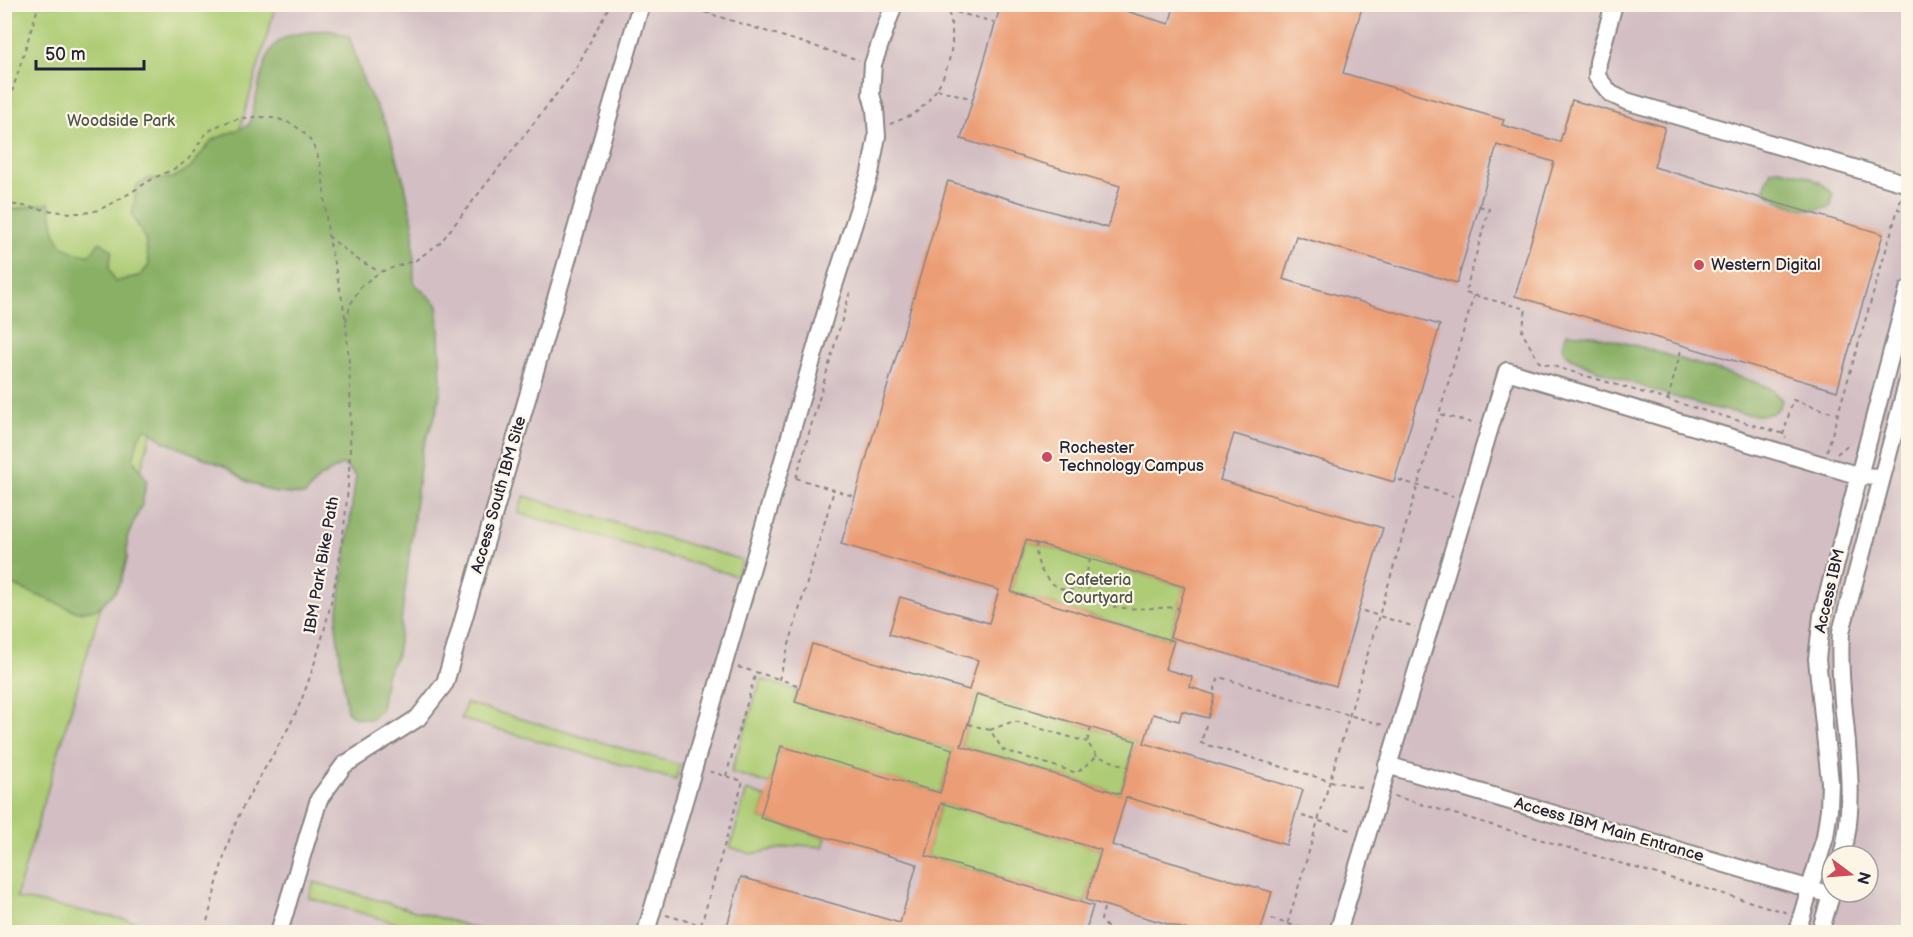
<svg xmlns="http://www.w3.org/2000/svg" width="1913" height="937" font-family="'Balsamiq Sans',sans-serif">
	<style>
		.industrial { fill: #d2bec3; fill-rule: evenodd }
		.green { fill: #adcc74; stroke: #687758; stroke-width: 1.5 }
		.forest { fill: #8ab066; stroke: #566950; stroke-width: 1.5 }
		.building { fill: #eb9d75; fill-rule: evenodd }
		.lines { fill: none; stroke-linecap: round; stroke-linejoin: round }
		.minor-casing { stroke: #8a8584; stroke-width: 20 }
		.path { stroke: #8a8584; stroke-width: 2; stroke-dasharray: 4.5 4.5; stroke-linecap: butt }
		.minor { stroke: #fff; stroke-width: 16 }
		.poi-dot { fill: #d1495b; stroke: #fcf5e5; stroke-width: 2 }
		.labels { text-anchor: middle; dominant-baseline: central; stroke-width: 4.5; stroke-linejoin: round; paint-order: stroke }
		.park-label { font-size: 16px; fill: #4c554c; stroke: #fcf5e5 }
		.poi-label { font-size: 16px; fill: #22223b; stroke: #fcf5e5; text-anchor: start }
		.street-label { font-size: 16px; fill: #22223b; stroke: #fcf5e5 }
	</style>
	<rect width="100%" height="100%" fill="#fcf5e5"/>
	<filter id="ink" filterUnits="userSpaceOnUse"><feTurbulence type="fractalNoise" baseFrequency=".0167" numOctaves="2"/><feDisplacementMap in="SourceGraphic" scale="12" xChannelSelector="R" yChannelSelector="G"/><feConvolveMatrix kernelMatrix="1 2 1 2 8 2 1 2 1" color-interpolation-filters="sRGB"/></filter>
	<filter id="wash" filterUnits="userSpaceOnUse"><feTurbulence type="fractalNoise" baseFrequency=".008" numOctaves="4" result="noise"/><feDisplacementMap in="SourceGraphic" scale="24" xChannelSelector="R" yChannelSelector="G"/><feGaussianBlur stdDeviation="1.35" result="paint"/><feColorMatrix in="noise" values="0 0 0 0 0 0 0 0 0 0 0 0 0 0 0 0 0 1.4 0 .05"/><feComposite in="paint" operator="in"/></filter>
	<g filter="url(#wash)">
		<rect width="100%" height="100%" fill="#f1e8cd"/>
		<path class="industrial" d="M275,5H1908V932H6ZM1832,856H1868V892H1832Z"/>
		<path class="green" d="M5,5H276L16,898L188,932H5Z
			M524,496L742,560L737,576L518,513Z
			M1026,540L1185,587L1169,639L1011,592Z
			M761,679L798,691L795,702L953,749L940,793L781,747L770,784L731,772Z
			M977,694L1136,741L1120,794L961,746Z
			M466,703L680,765L676,780L461,719Z
			M747,790L766,797L760,818L826,838L823,847L799,845L751,854L730,847Z
			M941,803L1101,850L1085,903L926,856Z
			M314,882L489,932H428L309,898Z"/>
		<path class="forest" d="M328,30L349,36L365,85L388,129L405,185L413,223L414,283L438,305L441,386L437,410L422,451L397,655L386,675L381,710L371,719L356,718L347,711L336,626L356,476L343,464L319,478L305,495L276,493L246,481L226,467L163,441L147,428L139,436L133,460L147,480L142,504L127,538V559L121,581L115,592L97,609L78,612L5,582V211L49,203C57,234 52,251 89,255L100,242L112,250L109,268L115,282L141,275L149,265L145,239L132,215L137,185L148,179L173,178L191,167L212,140L249,125C256,106 262,53 278,42C291,32 312,32 328,30Z
			M1780,169C1800,173 1819,178 1833,194L1831,205C1816,217 1775,204 1764,189L1771,170Z
			M1567,333L1593,335L1641,347L1752,381L1770,388L1782,400L1780,406C1777,410 1774,413 1769,414C1738,423 1594,373 1565,354L1562,346Z"/>
		<g id="blocks">
			<path class="building" d="M1001,4H1103L1169,24L1175,4H1363L1343,73L1504,120L1502,125L1560,142L1572,100L1665,127L1654,167L1883,234L1837,391L1515,296L1554,162L1497,145L1457,283L1296,236L1283,279L1440,325L1394,482L1234,434L1220,480L1383,528L1336,686L1170,637L1185,587L1026,540L1011,592L1174,641L1165,669L1192,677L1190,687L1215,695L1208,718L1182,711L1179,721L1153,714L1144,743L1303,790L1286,845L1126,797L1112,845L1272,892L1260,933H1198L1086,900L1101,850L941,803L926,856L1093,906L1085,933H725L741,877L900,923L917,864L760,818L781,746L940,793L953,749L795,702L812,644L969,690L978,660L889,634L900,597L989,623L999,590L841,544L948,181L1108,228L1120,186L961,139ZM977,694L1136,741L1120,794L961,746Z"/>
		</g>
	</g>
	<g filter="url(#ink)">
		<use href="#blocks" fill-opacity="0" stroke="#8a8584" stroke-width="1.5"/>
		<g class="lines">
			<defs>
				<path id="minor" d="M1614,4L1598,62L1597,77L1611,94L1626,101L1908,184
					M1387,765L1831,895
					M1842,856C1862,782 1836,707 1841,632L1908,380
					M279,932L319,799L344,765L418,718L445,683L641,4
					M646,932L831,295L870,173L877,136L875,109L871,94L873,64L894,4
					M1338,932L1507,371L1860,476L1881,477
					M1797,932L1825,837L1829,809L1830,782L1817,659L1822,616L1908,290
					M1820,932L1832,892"/>
			</defs>
			<use href="#minor" class="minor-casing"/>
			<path class="path" d="M678,4L859,60
				M703,4L710,14
				M948,10L994,22
				M937,89L973,99
				M4,118L39,4
				M890,124C899,120 913,116 920,109C947,85 962,38 945,4
				M1901,199L1898,209L1908,212
				M4,204C31,205 74,219 98,210C117,202 136,189 154,178C164,173 176,169 185,162C194,156 198,142 206,134C224,117 262,113 284,121C332,137 321,199 329,239C334,267 343,296 346,325C358,450 347,584 301,701C286,738 260,773 242,809C223,847 216,892 204,932
				M1479,206L1489,209L1465,293L1526,309L1522,332L1539,362L1784,434L1786,438
				M328,236L355,258L380,272
				M1474,295L1439,414L1476,424
				M346,321L351,303L362,285L380,272L416,260L440,243L576,69L610,4
				M1668,399L1681,350
				M1783,435L1793,400L1837,414
				M1827,451L1898,209
				M1837,454L1851,442
				M796,478L850,292
				M796,478L853,496
				M1399,480L1453,496
				M1037,543C1033,563 1046,587 1068,590C1074,590 1081,588 1087,588
				M1090,559C1089,566 1085,575 1086,582C1090,620 1156,605 1178,608
				M1363,611L1415,627
				M738,667L779,679
				M797,685L779,679L834,490
				M1214,691L1219,677L1383,725
				M968,724L990,730L1003,750L1077,773L1097,756
				M1206,725L1201,743L1330,781L1365,788
				M1091,728L1087,742L1097,756L1128,767
				M990,730L1014,721L1087,742
				M726,776L756,672
				M1394,796L1788,913
				M1302,816L1354,831
				M1104,908L1101,920L1111,932
				M666,915L715,929L714,932
				M1271,919L1316,932
				M701,925L743,781L708,771
				M1285,932L1439,414"/>
			<use href="#minor" class="minor"/>
		</g>
	</g>
	<g class="poi-dot">
		<circle cx="1699" cy="265" r="6"/>
		<circle cx="1047" cy="457" r="6"/>
	</g>
	<g class="labels">
		<g class="park-label">
			<text x="121" y="121">Woodside Park</text>
			<text x="1098" y="580">Cafeteria<tspan x="1098" dy="18">Courtyard</tspan></text>
		</g>
		<g class="poi-label">
			<text x="1711" y="265">Western Digital</text>
			<text x="1059" y="448">Rochester<tspan x="1059" dy="18">Technology Campus</tspan></text>
		</g>
		<g class="street-label">
			<text transform="translate(499 495) rotate(-74)">Access South IBM Site</text>
			<text transform="translate(322 565) rotate(-80)">IBM Park Bike Path</text>
			<text transform="translate(1830 591) rotate(-77)">Access IBM</text>
			<text transform="translate(1609 830) rotate(16)">Access IBM Main Entrance</text>
		</g>
	</g>
	<rect width="1913" height="937" fill="none" stroke="#fcf5e5" stroke-width="24"/>
	<g transform="translate(1850 874) rotate(106)"><circle r="28" fill="#fcf5e5" stroke="#a5a1a1" stroke-width="1.5"/>
	<path d="M0-4.5L10 22L0 15L-10 22Z" fill="#d1495b"/>
	<text y="-9" font-size="16" font-weight="bold" text-anchor="middle" fill="#22223b">N</text>
	</g>
	<path d="M36 60v9h108v-9" fill="none" stroke="#22223b" stroke-width="3"/>
	<text x="45" y="60" font-size="18" fill="#22223b" stroke="#fcf5e5" stroke-width="4.5" paint-order="stroke">50 m</text>
</svg>
